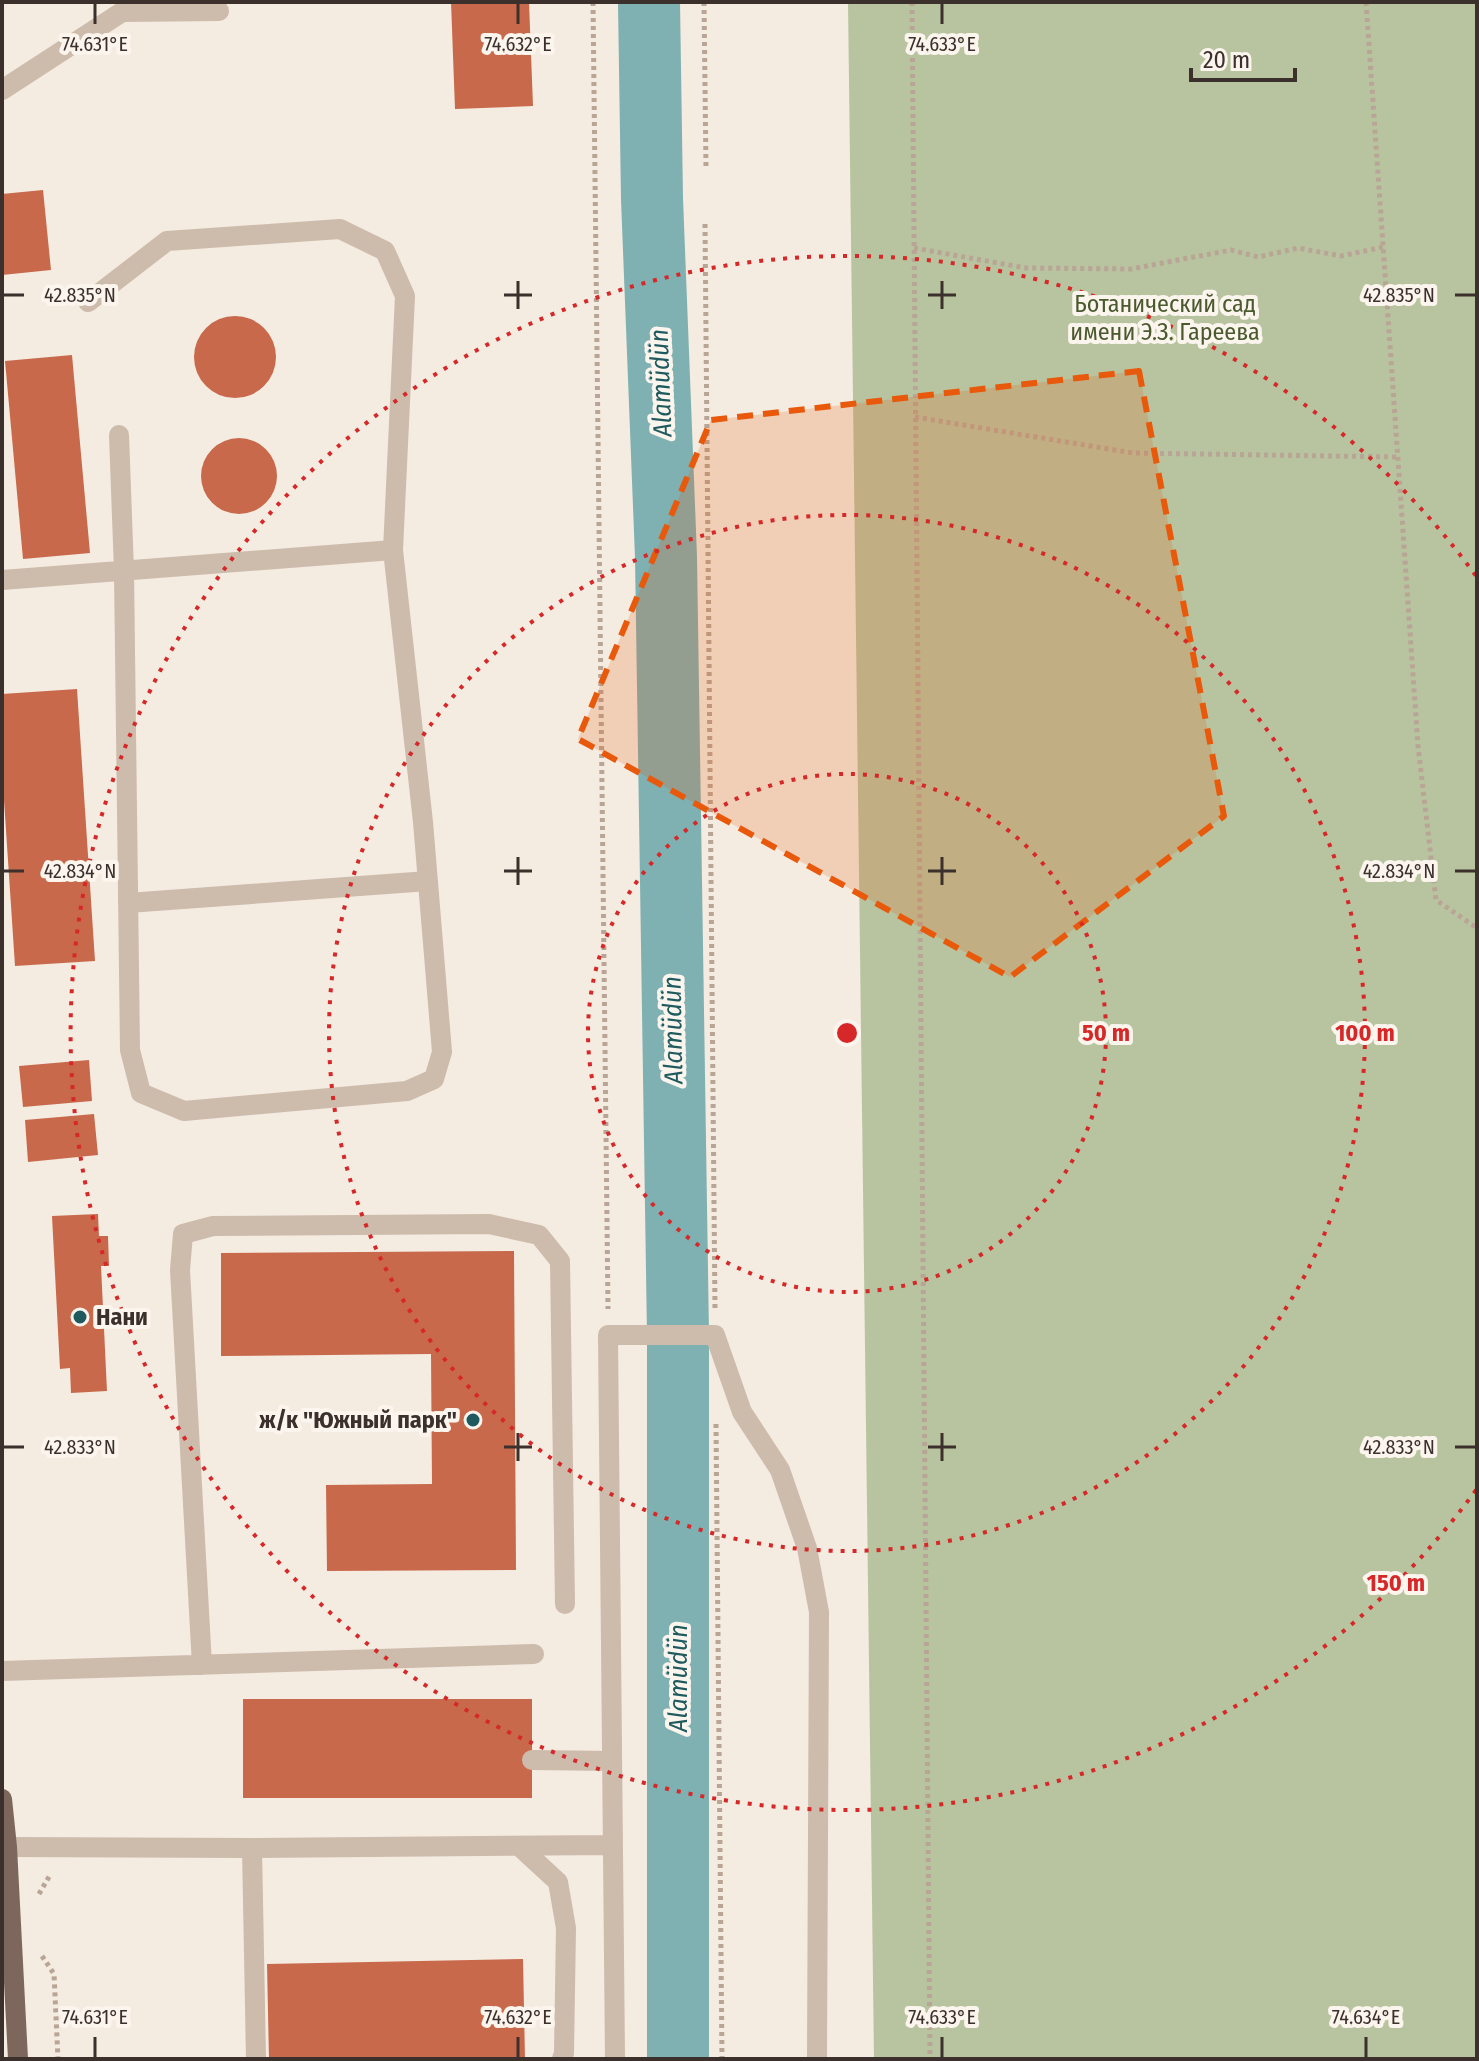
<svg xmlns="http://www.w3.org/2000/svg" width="1479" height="2061" font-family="'Fira Sans Condensed',sans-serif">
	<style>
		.green { fill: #b8c4a0 }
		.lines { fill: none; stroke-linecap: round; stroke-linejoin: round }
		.river { stroke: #7fb0b2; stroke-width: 62 }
		.building { fill: #c8694b }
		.path { stroke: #b9a596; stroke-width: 5; stroke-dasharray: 4 4; stroke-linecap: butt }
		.minor { stroke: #cdbbac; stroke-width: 20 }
		.major { stroke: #7d675c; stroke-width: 20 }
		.marked { fill: #e8590c; fill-opacity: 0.2; stroke: #e8590c; stroke-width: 6; stroke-dasharray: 16 10; stroke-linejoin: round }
		.ticks { fill: none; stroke: #3b302b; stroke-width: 3 }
		.ring { fill: none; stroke: #d62828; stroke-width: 4; stroke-dasharray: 4 8 }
		.poi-dot { fill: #1f5a5e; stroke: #fbf5ee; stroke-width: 3 }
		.labels { text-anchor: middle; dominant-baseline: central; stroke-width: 8; stroke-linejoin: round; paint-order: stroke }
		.park-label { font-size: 24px; fill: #4a5a2e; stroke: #fbf5ee }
		.poi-label { font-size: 24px; font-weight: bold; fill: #3b302b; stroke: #fbf5ee; text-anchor: start }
		.water-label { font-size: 26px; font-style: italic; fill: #1f5a5e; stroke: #fbf5ee }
		.ticks-label { font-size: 20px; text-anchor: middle; fill: #3b302b; stroke: #fbf5ee; stroke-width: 8; stroke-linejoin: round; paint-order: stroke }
		.centre { fill: #d62828; stroke: #fbf5ee; stroke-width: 4 }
		.ring-label { font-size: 24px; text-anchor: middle; font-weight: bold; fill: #d62828; stroke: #fbf5ee; stroke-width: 8; stroke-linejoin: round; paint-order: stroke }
	</style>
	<rect width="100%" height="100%" fill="#f4ebe1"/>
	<path class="green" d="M848,2H1477V2059H874Z"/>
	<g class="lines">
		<path class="river" d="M649,2L652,199L666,557L678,1335V2059"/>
	</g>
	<path class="building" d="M451,2H529L533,106L455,109Z
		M43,190L51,270L2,275V194Z
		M194 357a41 41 0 1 1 82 0a41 41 0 1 1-82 0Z
		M72,355L90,553L23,559L5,361Z
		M201 476a38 38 0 1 1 76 0a38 38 0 1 1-76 0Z
		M77,689L95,961L15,966L2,770V694Z
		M89,1060L92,1101L23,1107L19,1066Z
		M94,1114L98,1155L28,1162L25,1120Z
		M98,1214L99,1236H108L109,1266H101L107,1391L71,1393L70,1368L60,1369L52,1216Z
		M514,1251L516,1570L327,1571L326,1485L432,1484L431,1354L221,1356V1253Z
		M243,1699H532V1798H243Z
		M523,1959L525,2059H269L267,1964Z"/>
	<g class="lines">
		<path class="path" d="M593,2L608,1309
			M704,2L706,168
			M912,2L930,2059
			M1366,2L1418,746L1436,900L1477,928
			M705,224L715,1310
			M914,248L1026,268L1131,269L1231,250L1258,257L1298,248L1341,256L1383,247
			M915,417L1133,453L1398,457
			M716,1424L722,2059
			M39,1894L50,1875
			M42,1956L54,1974L58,2059"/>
		<path class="minor" d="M2,90L122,12L219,11
			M88,302L167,241L340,229L385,251L405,296L393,550L423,822L442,1052L434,1079L407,1091L184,1111L141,1093L130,1050L124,571L119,435
			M2,580L393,550
			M128,903L428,881
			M202,1665L180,1270L183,1234L213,1226L489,1224L539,1235L560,1261L565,1604
			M2,1671L534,1654
			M532,1760L612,1761
			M7,1847L252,1848L613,1845
			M520,1847L558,1882L566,1928L564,2053L562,2059
			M252,1848L256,2059
			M615,2059L608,1335H715L742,1412L780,1470L807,1548L819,1612L817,2059"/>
		<path class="major" d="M2,1799L7,1847L18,2059"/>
	</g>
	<path class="marked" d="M1139,371L1224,816L1010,977L578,739L711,420Z"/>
	<path class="ticks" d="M95,4V24M518,4V24M942,4V24M518,281V309M942,281V309M4,295H24M504,295H532M928,295H956M1455,295H1475M518,857V885M942,857V885M4,871H24M504,871H532M928,871H956M1455,871H1475M518,1433V1461M942,1433V1461M4,1447H24M504,1447H532M928,1447H956M1455,1447H1475M95,2037V2057M518,2037V2057M942,2037V2057M1366,2037V2057"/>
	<g class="ring">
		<circle cx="847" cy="1033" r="259"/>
		<circle cx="847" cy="1033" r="518"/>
		<path d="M1476 1490A777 777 0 1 1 1476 576"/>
	</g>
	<g class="poi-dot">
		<circle cx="80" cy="1317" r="8"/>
		<circle cx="473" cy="1420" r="8"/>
	</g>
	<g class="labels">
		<g class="park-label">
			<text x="1165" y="304">Ботанический сад<tspan x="1165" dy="28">имени Э.З. Гареева</tspan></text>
		</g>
		<g class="poi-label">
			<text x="96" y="1317">Нани</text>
			<text x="457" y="1420" text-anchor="end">ж/к "Южный парк"</text>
		</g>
		<g class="water-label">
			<text transform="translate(661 383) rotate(-92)">Alamüdün</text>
			<text transform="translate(673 1030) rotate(-91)">Alamüdün</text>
			<text transform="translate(678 1678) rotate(-90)">Alamüdün</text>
		</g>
	</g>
	<g class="ticks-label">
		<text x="95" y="51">74.631°E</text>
		<text x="518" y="51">74.632°E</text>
		<text x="942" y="51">74.633°E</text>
		<text x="80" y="302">42.835°N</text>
		<text x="1399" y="302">42.835°N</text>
		<text x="80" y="878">42.834°N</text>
		<text x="1399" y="878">42.834°N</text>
		<text x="80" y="1454">42.833°N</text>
		<text x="1399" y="1454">42.833°N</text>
		<text x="95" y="2024">74.631°E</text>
		<text x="518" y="2024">74.632°E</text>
		<text x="942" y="2024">74.633°E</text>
		<text x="1366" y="2024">74.634°E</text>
	</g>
	<circle cx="847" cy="1033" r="12" class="centre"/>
	<g class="ring-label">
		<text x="1106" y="1041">50 m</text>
		<text x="1365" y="1041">100 m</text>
		<text x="1396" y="1591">150 m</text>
	</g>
	<rect width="1479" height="2061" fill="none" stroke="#3b302b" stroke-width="8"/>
	<path d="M1191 68v12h104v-12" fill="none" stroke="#3b302b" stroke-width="4"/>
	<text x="1203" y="68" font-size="24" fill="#3b302b" stroke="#fbf5ee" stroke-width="6" paint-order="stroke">20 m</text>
</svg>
